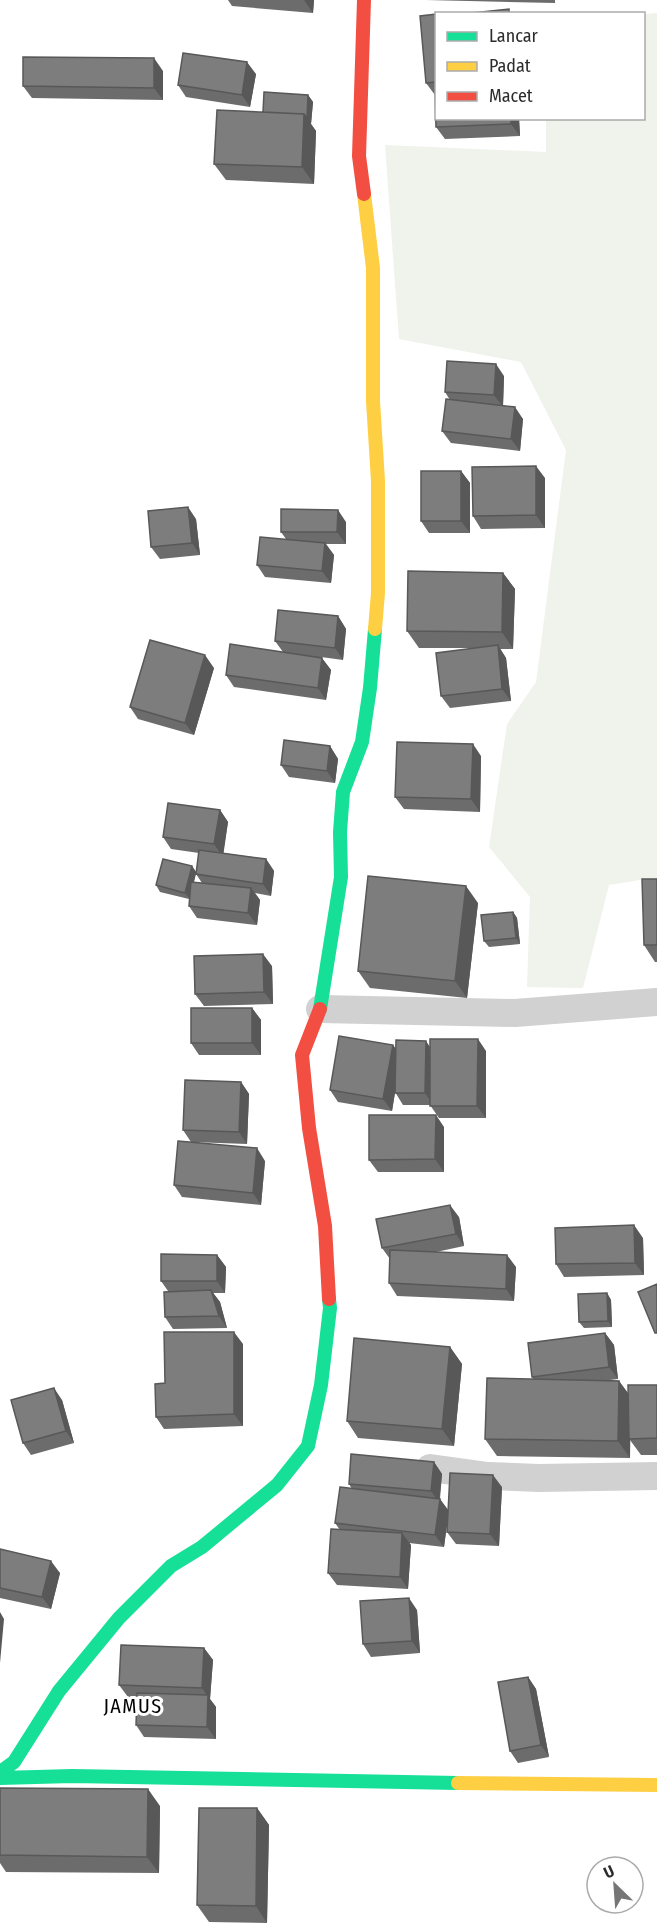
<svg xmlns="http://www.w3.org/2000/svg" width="657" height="1927" font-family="'Fira Sans Condensed',sans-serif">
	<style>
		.green { fill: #eff3eb }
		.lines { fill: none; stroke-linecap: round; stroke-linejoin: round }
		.street { stroke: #d1d1d1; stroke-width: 28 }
		.fast { stroke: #16e098; stroke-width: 14 }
		.slow { stroke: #ffcf43; stroke-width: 14 }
		.jam { stroke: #f24e42; stroke-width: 14 }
		.wall { fill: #6c6c6c; fill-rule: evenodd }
		.shaded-wall { fill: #585858 }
		.building { fill: #7d7d7d; stroke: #585858; stroke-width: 1.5 }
		.labels { text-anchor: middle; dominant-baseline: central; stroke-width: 6; stroke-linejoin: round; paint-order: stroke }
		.quarter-label { font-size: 20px; letter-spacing: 1.5px; fill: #000; stroke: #fff }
	</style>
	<rect width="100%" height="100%" fill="#fff"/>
	<path class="green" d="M657,13V880L646,879L609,885L583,988L527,987L530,897L489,847L507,724L536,682L566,450L521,362L399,339L385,145L546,152V119L644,118V14Z"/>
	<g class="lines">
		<path class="street" d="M320,1009L515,1013L657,1002
			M430,1468L488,1476L539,1478L657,1476"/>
		<path class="fast" d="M320,1009L341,877L340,832L343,792L362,742L370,688L375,629
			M0,1772L14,1762L59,1691L119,1618L171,1566L202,1547L277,1485L308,1446L321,1385L330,1308L329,1299
			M0,1778L72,1776L458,1783"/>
		<path class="slow" d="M364,194L373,268V401L378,481V593L375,629
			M458,1783L657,1785"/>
		<path class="jam" d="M364,194L359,156L364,0
			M320,1009L302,1055L309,1128L325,1226L329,1299"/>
	</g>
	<path class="wall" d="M228,0H314L313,13L232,6Z
		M426,0H555V3Z
		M436,14V118H519L520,136L445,139L436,127L435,95L426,83Z
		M163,71V100L32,98L23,86Z
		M256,74L250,107L186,97L178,85Z
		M308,95L313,102L311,124L316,131L314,184L226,180L214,164L263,112Z
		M504,376L503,405L523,419L520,451L451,443L442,431L450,400L445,392Z
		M461,471L470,483V533H429L421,521Z
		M545,478V528L481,529L473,516Z
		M196,519L200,555L160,559L151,547Z
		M346,522V544H326L334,555L331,583L265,577L257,565L286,539L281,532Z
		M503,573L515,589L513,649H500L506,658L511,701L450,708L441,696L474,648H419L407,631Z
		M338,616L346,629L343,660L321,657L331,670L326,700L234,687L226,675L283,652L275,641Z
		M214,668L194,735L138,719L130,707Z
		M330,746L338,759L335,783L289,777L281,765Z
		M481,756L480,812L404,809L395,797Z
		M220,810L228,822L223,853L266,859L274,871L271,896L255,893L260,900L257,925L197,918L189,906V899L160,892L156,885L192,866L196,872L199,853L171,849L163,837ZM196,874L202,883L194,882Z
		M657,879V962H655L644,945Z
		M478,903L467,998L370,988L358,971Z
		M513,912L517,918L520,944L489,947L484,941Z
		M272,966L273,1004L204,1006L195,994Z
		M252,1008L261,1020V1055H199L191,1043Z
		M393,1045L396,1049L430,1048L486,1051V1118H439L430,1105H403L395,1092L392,1111L338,1102L330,1090Z
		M241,1082L249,1094L247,1144L191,1142L183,1130Z
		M444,1127V1172H378L369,1160Z
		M265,1161L261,1205L182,1197L174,1185Z
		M459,1217L464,1246L436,1252L516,1267L514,1301L397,1296L389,1283L390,1259L382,1248Z
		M643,1238L644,1275L564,1277L556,1264Z
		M217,1255L226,1267L225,1293H213L220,1302L227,1328L173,1329L165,1317L168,1291L161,1281Z
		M607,1293L611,1300L612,1327L584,1328L579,1322Z
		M605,1333L614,1345L618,1379L610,1380L619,1381L629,1395L657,1385V1455H641L630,1440V1458L497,1456L485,1439L533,1379L532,1377Z
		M243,1344V1426L164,1429L156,1417Z
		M450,1347L462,1364L454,1446L358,1438L347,1421Z
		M62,1400L74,1443L31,1455L23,1443Z
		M434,1462L442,1474L440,1499L448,1511L502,1487L499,1546L456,1544L447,1532L448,1514L444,1547L409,1543L411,1545L408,1589L337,1585L328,1573L340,1530L335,1523L352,1489L349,1484Z
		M0,1549L60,1573L51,1609L0,1598Z
		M417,1610L420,1653L371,1657L363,1644Z
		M204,1648L213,1660L210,1699L216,1707V1739L144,1737L136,1725L137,1697H128L119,1685Z
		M528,1677L536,1689L549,1757L518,1763L510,1751Z
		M0,1788L160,1806L159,1873L6,1872L0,1863Z
		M257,1808L269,1825L267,1923L209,1922L197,1905Z"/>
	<path class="shaded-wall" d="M304,0H314L313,13Z
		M154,58L163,71V100L154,88Z
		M247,62L256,74L250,107L242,95Z
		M308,95L313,102L311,124L316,131L314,184L302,167L304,114Z
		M511,118H519L520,136L511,124Z
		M496,364L504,376L503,407L494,395Z
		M515,407L523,419L520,451L511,439Z
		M536,466L545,478V528L536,515Z
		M461,471L470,483V533L461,521Z
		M188,507L196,519L200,555L192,543Z
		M338,510L346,522V544L337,532Z
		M325,543L334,555L331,583L322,571Z
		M503,573L515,589L513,649L502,632Z
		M338,616L346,629L343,660L335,648Z
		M498,645L506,658L511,701L502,689Z
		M205,655L214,668L194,735L185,723Z
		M322,658L331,670L326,700L318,688Z
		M473,744L481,756L480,812L471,799Z
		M330,746L338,759L335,783L327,771Z
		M220,810L228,822L223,857L214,844Z
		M266,859L274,871L271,896L263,884Z
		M192,866L196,872L190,899L185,893Z
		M466,886L478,903L467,998L455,981Z
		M251,888L260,900L257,925L248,913Z
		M513,912L517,918L520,944L516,938Z
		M263,954L272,966L273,1004L264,992Z
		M252,1008L261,1020V1055L252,1043Z
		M478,1039L486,1051V1118L477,1106Z
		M426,1041L434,1053L433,1105L425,1093Z
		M393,1045L401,1057L392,1111L383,1099Z
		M241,1082L249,1094L247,1144L239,1132Z
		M436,1115L444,1127V1172L435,1159Z
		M257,1148L265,1161L261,1205L253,1193Z
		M450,1205L459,1217L464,1246L456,1234Z
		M634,1225L643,1238L644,1275L635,1263Z
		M217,1255L226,1267L225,1293L217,1281Z
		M507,1255L516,1267L514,1301L506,1289Z
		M211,1290L220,1302L227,1328L219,1316Z
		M607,1293L611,1300L612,1327L608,1321Z
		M234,1332L243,1344V1426L234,1414Z
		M605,1333L614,1345L618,1379L609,1367Z
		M450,1347L462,1364L454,1446L442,1429Z
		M619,1381L631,1397L630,1458L618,1441Z
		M54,1388L62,1400L74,1443L66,1431Z
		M434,1462L442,1474L439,1503L431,1491Z
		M493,1475L502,1487L499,1546L490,1534Z
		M440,1499L449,1511L444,1547L435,1535Z
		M402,1533L411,1545L408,1589L400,1577Z
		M51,1561L60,1573L51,1609L42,1597Z
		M409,1598L417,1610L420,1653L412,1641Z
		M0,1612L4,1619L0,1663Z
		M204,1648L213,1660L210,1699L216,1707V1739L207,1727L208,1697L202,1688Z
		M528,1677L536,1689L549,1757L541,1745Z
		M148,1789L160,1806L159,1873L147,1857Z
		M257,1808L269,1825L267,1923L256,1906Z"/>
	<path class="building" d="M509,9V14H462Z
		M436,14V82L426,83L420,16Z
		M183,53L247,62L242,95L178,85Z
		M23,57L154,58V88L23,86Z
		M435,89H436V118H511V124L436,127Z
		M264,92L308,95L307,118L304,114L263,112Z
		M217,110L304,114L302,167L214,164Z
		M447,361L496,364L494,395L445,392Z
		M446,399L515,407L511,439L442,431Z
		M536,466V515L473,516L472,467Z
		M421,471H461V521H421Z
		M188,507L192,543L151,547L148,511Z
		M281,509L338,510L337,532H281Z
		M260,537L325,543L322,571L257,565Z
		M408,571L503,573L502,632L407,631Z
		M278,610L338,616L335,648L275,641Z
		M150,640L205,655L185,723L130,707Z
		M230,644L322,658L318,688L226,675Z
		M498,645L502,689L441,696L436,653Z
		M284,740L330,746L327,771L281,765Z
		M397,742L473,744L471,799L395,797Z
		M168,803L220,810L214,844L163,837Z
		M199,850L266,859L263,884L196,874Z
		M163,859L192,866L185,893L156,885Z
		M368,876L466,886L455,981L358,971Z
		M642,879H657V945H644Z
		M191,882L251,888L248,913L189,906Z
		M513,912L516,938L484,941L481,915Z
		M263,954L264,992L195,994L194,956Z
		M191,1008H252V1043H191Z
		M339,1036L393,1045L383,1099L330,1090Z
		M430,1039H478L477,1106H430Z
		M396,1040L426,1041L425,1093H395Z
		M185,1080L241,1082L239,1132L183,1130Z
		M369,1115H436L435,1159L369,1160Z
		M178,1141L257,1148L253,1193L174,1185Z
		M450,1205L456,1234L382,1248L376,1219Z
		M634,1225L635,1263L556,1264L555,1228Z
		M390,1250L507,1255L506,1289L389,1283Z
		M161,1254L217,1255V1281H161Z
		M657,1284V1333H655L638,1292Z
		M211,1290L219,1316L165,1317L164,1292Z
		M607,1293L608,1321L579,1322L578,1294Z
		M164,1332H234V1414L156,1417L155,1384L165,1383Z
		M605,1333L609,1367L532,1377L528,1343Z
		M354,1338L450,1347L442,1429L347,1421Z
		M487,1378L619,1381L618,1441L485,1439Z
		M628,1385H657V1438L629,1439Z
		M54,1388L66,1431L23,1443L11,1400Z
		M351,1454L434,1462L431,1491L349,1484Z
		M450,1473L493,1475L490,1534L447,1532Z
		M340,1487L440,1499L435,1535L335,1523Z
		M331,1529L402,1533L400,1577L328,1573Z
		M0,1549L51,1561L42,1597L0,1588Z
		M409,1598L412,1641L363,1644L360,1601Z
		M121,1645L204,1648L202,1688L119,1685Z
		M528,1677L541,1745L510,1751L498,1682Z
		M137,1693L208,1695L207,1727L136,1725Z
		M0,1788L148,1789L147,1857L0,1855Z
		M199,1808H257L256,1906L197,1905Z"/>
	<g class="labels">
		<g class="quarter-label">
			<text x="133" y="1706">JAMUS</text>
		</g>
	</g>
	<rect x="435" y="12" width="210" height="108" fill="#ffffff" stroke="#ababab" stroke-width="1.5"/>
	<rect x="447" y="32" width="30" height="9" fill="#16e098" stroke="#ababab" stroke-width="1.5"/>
	<text x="489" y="42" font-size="18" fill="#2c2c2c">Lancar</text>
	<rect x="447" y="62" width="30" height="9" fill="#ffcf43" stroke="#ababab" stroke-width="1.5"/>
	<text x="489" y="72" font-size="18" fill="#2c2c2c">Padat</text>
	<rect x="447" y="92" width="30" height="9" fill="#f24e42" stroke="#ababab" stroke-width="1.5"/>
	<text x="489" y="102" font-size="18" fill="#2c2c2c">Macet</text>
	<g transform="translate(615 1885) rotate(335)"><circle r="28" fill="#ffffff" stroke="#ababab" stroke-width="1.5"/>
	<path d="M0-4.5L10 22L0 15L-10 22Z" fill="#767676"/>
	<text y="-9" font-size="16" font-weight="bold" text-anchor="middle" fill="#2c2c2c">U</text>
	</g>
</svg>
